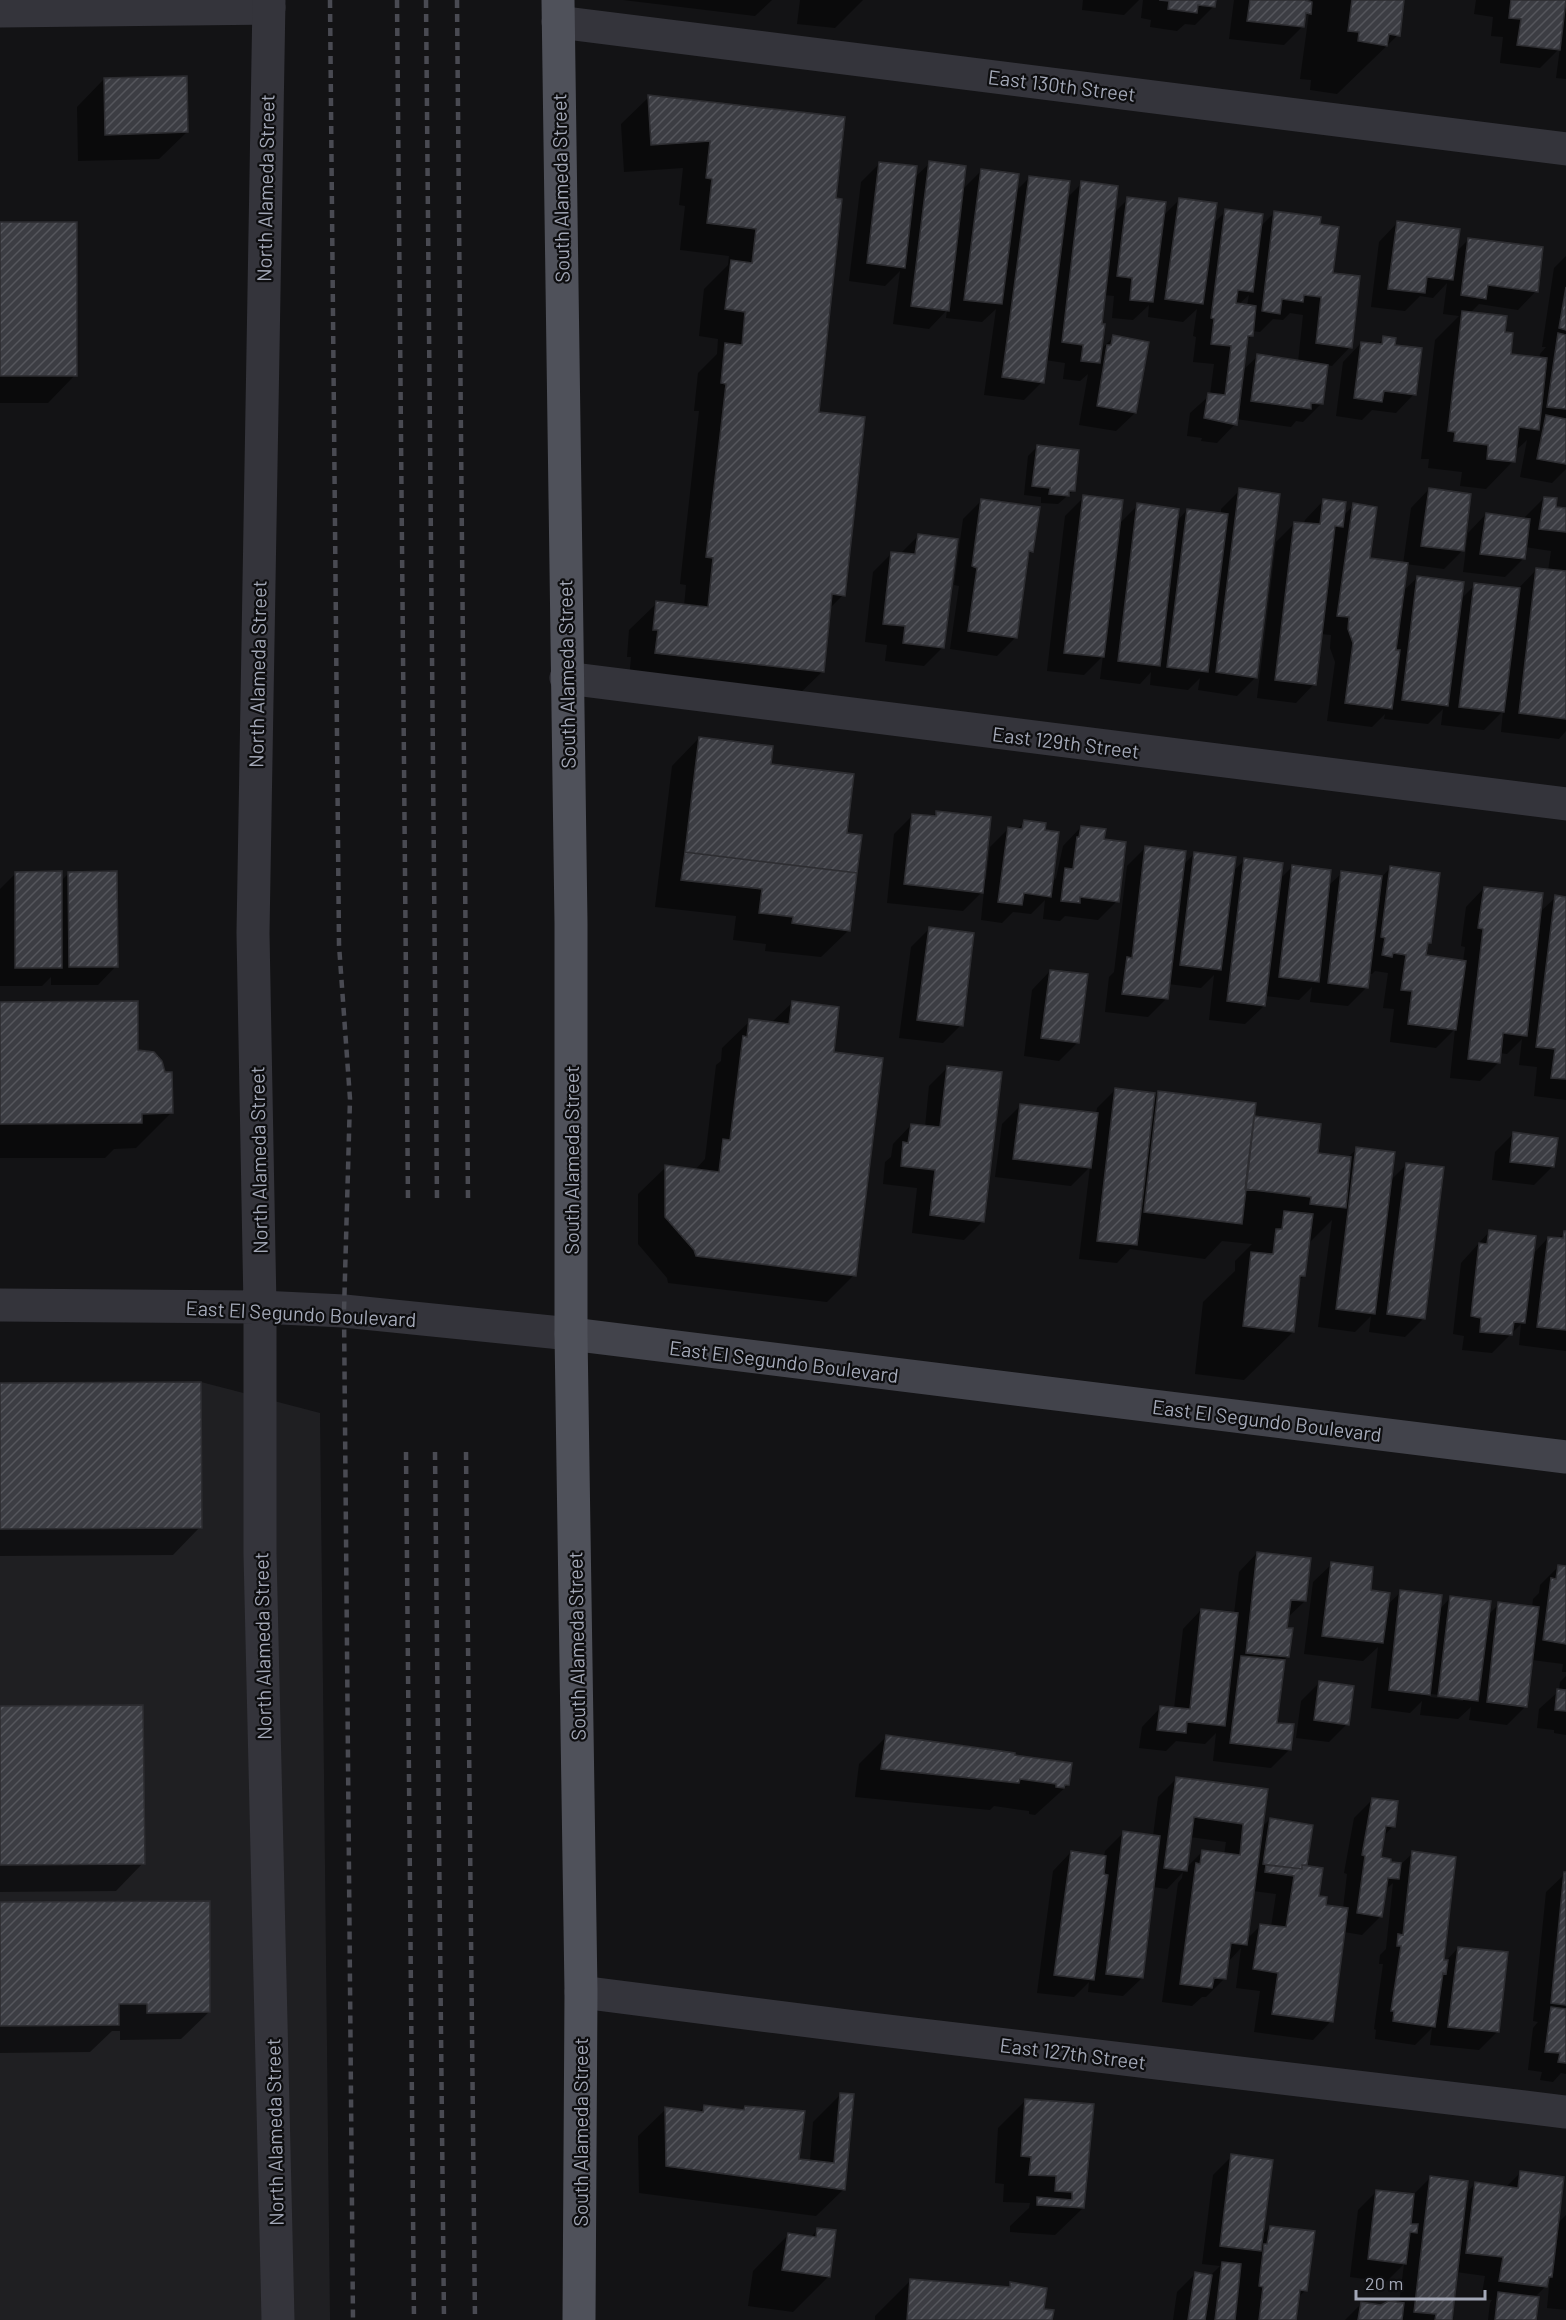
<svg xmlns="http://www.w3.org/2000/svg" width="1566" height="2320" font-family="Barlow,sans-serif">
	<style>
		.built { fill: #1f1f22 }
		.shadow { fill: #0007; fill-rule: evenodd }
		.building { fill: url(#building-hatch); stroke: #2d2d31; stroke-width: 1.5 }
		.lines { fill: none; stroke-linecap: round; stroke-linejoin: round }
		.minor { stroke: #34343b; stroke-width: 33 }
		.tertiary { stroke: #34343b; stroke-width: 33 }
		.secondary { stroke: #42434b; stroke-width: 33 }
		.primary { stroke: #4f515a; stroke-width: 33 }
		.rail { stroke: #494a52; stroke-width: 4.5; stroke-dasharray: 8 6; stroke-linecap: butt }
		.labels { text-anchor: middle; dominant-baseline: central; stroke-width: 4.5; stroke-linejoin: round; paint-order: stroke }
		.street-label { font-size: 20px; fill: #a3a8b7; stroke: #0e0e10 }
	</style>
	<defs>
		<pattern id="building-hatch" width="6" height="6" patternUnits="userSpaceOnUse" patternTransform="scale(1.5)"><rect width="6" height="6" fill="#3c3d43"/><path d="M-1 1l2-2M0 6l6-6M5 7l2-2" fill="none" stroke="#55565c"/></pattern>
	</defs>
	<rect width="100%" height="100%" fill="#131315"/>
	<path class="built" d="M201,1382L320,1413L330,2320H0V1383Z"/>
	<path class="shadow" d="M623,0H772L755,16Z
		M800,0H863L835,28L797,24Z
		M1080,0H1139L1124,15L1082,10L1083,0Z
		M1143,0H1214V6L1195,25L1185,24L1177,31L1150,27L1151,20L1141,18Z
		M1234,0H1304L1311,3V0H1403L1398,35L1337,94L1310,90L1311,80L1300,79L1309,13L1303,19L1302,27L1284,45L1229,39Z
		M1476,0H1566V79L1556,78L1560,48L1540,68L1500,63L1503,37L1491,36L1493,17L1474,14Z
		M104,79L187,132L159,159L78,161L77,107Z
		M649,97L834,200L817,413L843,595L829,609L823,671L795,698L629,680L631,657H627L629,630L657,603L684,606L686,585L680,584L699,411H694L698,373L717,354L718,339L699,336L704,289L728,265L729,256L680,250L685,206L679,205L683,168L624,172L621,124Z
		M880,163L914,178L930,163L962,190L981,171L1015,192L1029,178L1067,198L1082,183L1114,213L1128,199L1163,216L1180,199L1213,224L1226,211L1260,227L1275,212L1318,226L1350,347L1332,366L1327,365L1321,404L1303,422L1296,421L1291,427L1236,419L1235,424L1217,443L1201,441L1202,438L1187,436L1190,413L1210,395L1214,364L1193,362L1196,337L1193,336L1197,309L1183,322L1148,317L1149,305L1133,320L1112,318L1114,296L1104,295L1100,350L1114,337L1135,413L1116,431L1079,425L1088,374L1080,381L1063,379L1065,363L1045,360L1042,382L1024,400L984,395L996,309L982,322L946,318L947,310L929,329L893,324L900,271L885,286L849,281L861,182ZM1249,295L1247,306L1238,305ZM1290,313L1303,315L1298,362L1258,356L1242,371L1246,341L1251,336L1252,331L1260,332L1273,319L1283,320Z
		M0,223L75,375L48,403H0Z
		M1397,223L1455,253L1469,239L1536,291L1518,310L1479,304L1470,313L1503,333L1509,355L1539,359L1540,354L1546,347H1542L1554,268L1566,256V469L1552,483L1520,477L1527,440L1514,452L1513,461L1486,489L1460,486L1462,472L1428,468L1429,459H1421L1435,340L1459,316L1443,314L1447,283L1433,298L1420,296L1405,311L1371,307L1379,242Z
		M1384,338L1394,346L1414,394L1396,413L1372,410L1362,420L1336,416L1343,362L1361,343L1377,345Z
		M1037,447L1073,491L1058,504L1041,503V497L1024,495L1028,456Z
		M1429,489L1462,551L1444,569L1406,564L1402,592L1417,578L1460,600L1475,585L1518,589L1537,569L1548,571L1551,551L1525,547L1524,558L1505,577L1463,572L1468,533L1486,514L1525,520V517L1544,498L1554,508L1566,510V731L1559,739L1501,732L1503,711L1484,730L1441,725L1443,709L1428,724L1384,719L1385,714L1372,727L1327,721L1335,662L1330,648L1331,635L1320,634L1314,684L1296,703L1257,698L1276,542L1294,524H1304L1305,520L1323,501L1343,516L1354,505L1369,559L1403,564L1411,508Z
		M1240,490L1256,677L1237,696L1198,690L1200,678L1188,690L1150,685L1151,672L1140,684L1100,679L1103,656L1084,675L1047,671L1065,516L1084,497L1119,524L1138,505L1176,522L1187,510L1221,514V509Z
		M982,500L1032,551L1027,556L1016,637L997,656L950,649L959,586L954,585L963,519Z
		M918,536L943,647L924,666L885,661L887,645L865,642L873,572L892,553L900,554Z
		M699,738L769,765L846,834L849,930L821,957L765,951L766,944L733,940L736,916L655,907L672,766Z
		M937,812L983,878L986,879L990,847L1009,828L1017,829L1025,822L1043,831L1051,884L1056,878L1063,846L1081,827L1103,841L1117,901L1098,920L1065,916L1060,921L1043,919L1045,900L1031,914L1013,912L1002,923L981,920L984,890L963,911L887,903L894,834L913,815L932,817Z
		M1146,847L1182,866L1195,853L1232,872L1245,860L1279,880L1292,867L1328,886L1342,873L1381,878L1390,868L1430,943L1425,947L1424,956L1463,962L1465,947L1461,946L1466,907L1484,888L1539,913L1556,897L1566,898V1100L1534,1096L1537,1067L1519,1065L1522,1039L1507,1054L1499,1053L1498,1063L1480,1081L1450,1078L1455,1029L1436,1048L1390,1042L1394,1009L1383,1008L1388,973L1375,971L1372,974H1368L1366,988L1348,1006L1310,1002L1312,987L1299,1000L1265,996L1264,1006L1245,1024L1209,1020L1214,975L1201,988L1168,984L1166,999L1148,1017L1105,1012L1109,977L1114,972L1127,866Z
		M16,873L60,882L69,873L116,966L98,985H51V977L42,986H0V889Z
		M929,929L961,1025L943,1043L899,1038L911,947Z
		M1050,971L1078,1042L1059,1061L1024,1056L1032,990Z
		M792,1003L832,1053L854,1275L827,1302L668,1283L667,1278L638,1244V1194L666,1167L695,1170L705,1159L716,1065L721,1061L722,1048L750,1021L771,1023Z
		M0,1004L137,1051L171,1113L136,1148L114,1149L105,1158H0Z
		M948,1067L983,1221L964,1240L912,1233L917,1188L883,1184L885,1162L891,1157L893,1144L911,1125L925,1127L929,1086Z
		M1116,1089L1153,1098L1159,1093L1253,1117L1316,1155L1347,1158L1357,1149L1390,1181L1407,1164L1424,1318L1405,1337L1369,1332L1371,1316L1355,1332L1318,1327L1332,1220L1308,1244L1304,1276L1298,1281L1293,1332L1244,1380L1195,1374L1203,1302L1235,1271V1261L1252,1244L1222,1241L1205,1259L1130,1249L1117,1263L1079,1259L1090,1167L1071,1186L995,1177L1002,1124L1021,1105L1096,1115L1097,1108Z
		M1514,1133L1553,1166L1534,1185L1492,1180L1495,1152Z
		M1489,1232L1532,1255L1548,1238L1557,1239L1566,1232V1351L1519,1345L1521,1324L1492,1353L1462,1350L1464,1336L1453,1334L1461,1263Z
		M0,1384L200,1527L173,1555L0,1556Z
		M1257,1553L1305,1601L1287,1618L1288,1656L1283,1661L1275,1724L1290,1749L1271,1768L1213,1761L1216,1733L1205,1744L1176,1741L1166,1751L1139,1748L1142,1727L1160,1708L1174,1709L1183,1629L1201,1610L1234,1614L1239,1572Z
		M1332,1564L1386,1606L1401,1592L1439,1610L1451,1597L1487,1616L1499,1604L1532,1608L1533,1599L1539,1593L1540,1585L1559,1566L1566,1567V1672H1562L1563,1664L1532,1660L1526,1706L1507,1725L1469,1720L1471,1707L1458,1719L1420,1715L1422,1701L1410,1713L1371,1708L1378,1647L1363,1661L1304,1654L1313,1582ZM1431,1694L1463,1698V1701L1430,1697Z
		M1566,1676V1735L1554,1733V1730L1537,1728L1539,1709L1559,1691L1560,1682Z
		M1319,1683L1347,1724L1329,1742L1296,1738L1301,1701Z
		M0,1708L143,1863L116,1891L0,1892Z
		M886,1737L1013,1757L1068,1785L1035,1815L1029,1814V1811L994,1806L990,1810L855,1797L859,1764Z
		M1177,1778L1261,1828L1270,1819L1312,1826L1305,1866L1317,1897L1324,1906L1343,1909L1347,1874L1344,1873L1354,1818L1373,1799L1393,1826L1383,1837L1380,1858L1398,1867L1413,1853L1443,1961H1446L1458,1948L1497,2032L1479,2050L1430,2045L1432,2028L1415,2045L1375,2039L1376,2030L1374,2029L1383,1964H1379L1380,1955L1386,1949L1393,1883L1384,1891L1381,1916L1362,1935L1344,1932L1331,2021L1313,2040L1254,2032L1260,1991L1236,1988L1241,1948L1227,1963L1225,1978L1206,1997H1202L1192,2006L1162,2002L1178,1883L1182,1878L1183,1872L1167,1889L1153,1887L1142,1978L1123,1996L1088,1992L1089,1982L1074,1997L1037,1993L1053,1871L1071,1852L1104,1857L1105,1851L1123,1833L1153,1836L1158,1797ZM1190,1837L1226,1842L1224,1855L1202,1852L1186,1868ZM1253,1891L1276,1894L1271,1927L1261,1925L1246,1940Z
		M1565,1874L1566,2074L1561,2073L1553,2082L1540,2080L1542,2072L1528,2070L1533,2028L1538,2022L1533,2021L1546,1892Z
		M0,1904L209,2012L181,2039L120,2040V2031H112L90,2052L0,2053Z
		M841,2094L844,2189L816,2216L639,2193L638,2136L666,2109L698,2113L704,2107L742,2111L745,2108L798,2160L810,2161L813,2122Z
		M1026,2100L1083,2208L1055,2235L1010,2232V2226L1029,2208L1030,2203L1003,2202L1004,2184L995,2183L998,2128Z
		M1232,2156L1261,2236L1270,2227L1306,2290L1297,2298L1294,2320H1173L1177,2292L1196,2273L1210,2276L1220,2266L1202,2264L1213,2175Z
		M1520,2173L1557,2224L1566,2215V2310L1547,2308L1550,2276L1547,2280L1546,2286L1534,2298V2320H1488L1490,2303L1492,2300L1481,2299L1485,2276L1456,2272L1450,2320H1345L1361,2304L1382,2306L1399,2304L1404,2264L1386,2282L1350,2277L1358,2210L1377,2191L1412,2196L1430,2178L1465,2194L1475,2184L1505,2188Z
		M818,2229L829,2276L793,2312L748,2306L753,2271L788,2235L810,2238Z
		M911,2280L1007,2288L1011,2284L1051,2320H875V2316Z"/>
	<path class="building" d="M1159,0H1216L1215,7L1198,5L1197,13L1168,9L1169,1Z
		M1250,0H1305L1312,2L1311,14L1306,13L1304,27L1247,21Z
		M1352,0H1404L1400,36L1389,34L1387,46L1358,41L1359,32L1348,31Z
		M1511,0H1566L1560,50L1517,45L1521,19L1509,18Z
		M187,76L188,132L105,135L104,78Z
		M648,95L845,117L836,198L842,199L819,412L865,417L845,596L832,594L824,672L655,653L658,630H653L656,601L708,607L713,558L706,557L726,384L721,383L725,343L742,345L745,312L725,309L731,260L752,263L756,229L707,223L712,179L706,178L710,141L651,145Z
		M929,161L966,166L949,311L911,306Z
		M879,162L917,166L905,268L867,263Z
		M981,169L1019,174L1002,304L964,300Z
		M1029,176L1070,181L1044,383L1002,377Z
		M1081,181L1118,186L1102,324H1105L1100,363L1081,361L1083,345L1062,342Z
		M1127,197L1166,202L1153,302L1130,300L1132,278L1117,276Z
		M1179,198L1217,203L1203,304L1165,299Z
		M1225,209L1263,214L1253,292L1238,290L1236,303L1256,306L1253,336H1248L1237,425L1204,418L1208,393L1225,395L1231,346L1211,344L1214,319L1211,318Z
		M1274,211L1321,217L1320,224L1339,227L1333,273L1360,276L1352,348L1316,343L1321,297L1304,295L1303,302L1282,299L1280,314L1262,311Z
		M1397,221L1460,229L1453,280L1427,277L1425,293L1388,289Z
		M0,222H77V376H0Z
		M1468,238L1543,247L1538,292L1488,285L1486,299L1461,295Z
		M1566,287V330L1559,328Z
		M1462,311L1507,316L1505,332L1513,333L1511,354L1547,358L1539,430L1519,427L1515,462L1487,459L1488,445L1454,441L1455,432L1448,431Z
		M1558,333L1566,335V409L1547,407Z
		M1113,335L1149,342L1136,413L1097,406L1107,345H1111Z
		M1383,336L1396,338L1395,345L1422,348L1416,395L1384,391L1382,402L1354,398L1361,342L1382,344Z
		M1257,354L1328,365L1323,404L1311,403V409L1251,401Z
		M1546,415L1566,419V464L1537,459Z
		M1037,445L1079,450L1075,491H1069V496L1049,494L1050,488L1032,486Z
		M1239,488L1280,494L1257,678L1216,672Z
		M1429,488L1471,494L1464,551L1421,546Z
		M1083,495L1123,500L1104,657L1064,653Z
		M1544,497L1557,498L1556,507L1566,508V532L1539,529Z
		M981,499L1040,507L1033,552L1029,551L1017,638L968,631L977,568L972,566Z
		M1323,499L1346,502L1343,527L1335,526L1316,685L1275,680L1294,522L1320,524Z
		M1137,503L1179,509L1160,666L1118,661Z
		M1353,503L1377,507L1370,558L1408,563L1396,650H1400L1392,709L1345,703L1353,643L1348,629L1349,617L1337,616Z
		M1187,509L1228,514L1208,672L1167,667Z
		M1486,513L1530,519L1525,559L1480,554Z
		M918,534L958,539L944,648L903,643L905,626L883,624L891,552L915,554Z
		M1536,568L1566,571V719L1519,713Z
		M1417,576L1464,582L1448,706L1402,700Z
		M1474,583L1520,588L1504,712L1459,707Z
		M699,737L773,746L771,764L854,774L847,833L862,835L857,873L685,852Z
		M936,811L991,817L983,893L904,884L912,814L936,816Z
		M1024,820L1046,823L1045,830L1059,832L1051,897L1024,893L1022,905L998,902L1008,827L1022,829Z
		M1081,826L1106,829L1104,839L1126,842L1119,902L1080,897V903L1061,901L1065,868L1073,869L1077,837H1079Z
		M1145,846L1186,851L1168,999L1122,994L1127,957L1132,958Z
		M685,852L857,873L850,931L792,923L793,917L759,913L762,889L681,880Z
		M1194,852L1236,857L1221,970L1180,965Z
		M1244,858L1283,863L1265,1006L1227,1001Z
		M1292,865L1331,870L1319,982L1279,977Z
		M1390,866L1440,873L1431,943H1428L1426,955L1466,961L1456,1030L1408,1024L1412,991L1401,990L1406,955L1393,953L1392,957L1382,955L1385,938L1381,937Z
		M62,871V968H15V872Z
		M117,871L118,967H69L68,872Z
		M1341,871L1382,876L1368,988L1328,983Z
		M1484,887L1543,893L1527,1036L1503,1033L1500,1063L1468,1059L1483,929L1478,928Z
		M1555,895L1566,897V1079L1551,1078L1555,1049L1536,1047Z
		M929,927L974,933L963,1026L917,1020Z
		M1050,970L1088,974L1079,1043L1041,1038Z
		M138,1001V1050L154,1052L162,1061L165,1072H172L173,1113L142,1114V1123L0,1124V1002Z
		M792,1001L839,1007L834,1052L883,1058L856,1276L696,1256L694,1250L665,1217V1165L719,1172L723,1139L730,1140L743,1036L747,1037L749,1019L789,1024Z
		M947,1066L1002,1072L984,1222L930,1215L935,1170L901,1166L903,1142L908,1143L911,1124L940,1127Z
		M1115,1088L1155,1093L1137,1245L1097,1241Z
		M1158,1091L1256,1103L1242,1224L1144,1212Z
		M1020,1104L1098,1113L1091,1168L1013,1159Z
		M1254,1116L1321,1124L1318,1153L1351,1157L1346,1208L1310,1204L1311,1197L1245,1189Z
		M1513,1132L1558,1138L1554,1167L1510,1162Z
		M1356,1147L1395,1152L1375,1314L1336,1309Z
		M1406,1163L1444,1167L1425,1319L1387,1314Z
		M1284,1211L1313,1214L1305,1276H1300L1294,1332L1243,1326L1251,1252L1273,1254L1276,1229H1282Z
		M1489,1230L1536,1236L1525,1323L1514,1322L1512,1335L1480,1332L1481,1318L1471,1316L1479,1243L1487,1244Z
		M1564,1231H1566V1330L1537,1327L1548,1237L1563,1238Z
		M201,1382L202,1528L0,1529V1383Z
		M1257,1552L1311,1558L1306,1601L1291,1600L1287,1628H1293L1289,1657L1246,1653Z
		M1331,1562L1373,1567L1371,1590L1390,1593L1383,1643L1322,1636Z
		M1558,1565L1566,1566V1644L1543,1640L1551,1578L1556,1579Z
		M1400,1590L1442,1595L1430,1695L1389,1690Z
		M1450,1596L1491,1601L1478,1701L1438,1696Z
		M1498,1602L1539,1607L1527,1707L1487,1702Z
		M1201,1609L1238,1613L1225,1726L1187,1722L1186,1733L1157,1730L1160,1706L1190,1709Z
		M1241,1656L1285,1660L1277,1723L1294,1724L1291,1750L1230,1743Z
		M1319,1681L1354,1686L1349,1725L1314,1720Z
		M1557,1689L1566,1690V1711L1555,1710Z
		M143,1705L145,1864L0,1865V1706Z
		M886,1735L1015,1753V1755L1072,1763L1069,1785H1065L1064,1788L1056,1787V1784L1020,1779L1019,1783L881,1769Z
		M1176,1777L1268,1789L1247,1945L1231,1943L1226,1979L1214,1978L1212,1988L1180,1984L1196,1863L1200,1864L1202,1850L1240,1855L1243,1824L1194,1817L1187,1871L1164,1868Z
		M1372,1798L1398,1801L1395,1827L1386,1826L1381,1857L1391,1859V1862L1401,1863L1399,1879L1388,1878L1382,1917L1357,1913L1365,1856L1362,1855Z
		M1270,1818L1313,1825L1307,1865H1302V1869L1263,1864Z
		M1123,1831L1160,1836L1143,1978L1106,1974Z
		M1071,1851L1106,1856L1104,1874L1108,1875L1094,1980L1054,1975Z
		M1412,1851L1456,1857L1444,1960H1448L1446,1974L1443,1973L1435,2027L1393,2021L1394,2011H1391L1401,1946H1397L1398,1934L1403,1935Z
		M1266,1865L1302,1869V1865L1323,1868L1319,1896L1327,1897L1326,1905L1348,1908L1333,2022L1272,2014L1278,1973L1253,1969L1260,1924L1286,1927L1294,1876L1265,1872Z
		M1564,1872H1566V2005L1551,2003Z
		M210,1901V2012L147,2013V2004H119V2025L0,2026V1902Z
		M1458,1947L1508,1952L1499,2032L1448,2027Z
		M1551,2007L1566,2009V2063L1558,2062L1560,2053L1545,2052Z
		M840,2093L854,2094L845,2190L666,2166L665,2107L703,2112L704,2105L744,2110L745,2106L805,2111L799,2159L834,2163Z
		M1025,2099L1094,2104L1084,2208L1037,2205V2197L1072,2200V2192L1055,2191L1056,2176L1029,2175L1031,2157L1021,2156Z
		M1231,2154L1273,2160L1261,2251L1220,2246Z
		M1520,2171L1564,2177L1552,2277H1549L1547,2287L1499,2281L1503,2257L1466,2253L1475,2182L1518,2188Z
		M1430,2176L1468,2181L1452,2320H1435L1436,2314L1414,2312Z
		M1376,2190L1414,2194L1411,2224H1418L1417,2233L1410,2232L1406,2264L1368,2259Z
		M1270,2226L1315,2231L1307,2291L1300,2290L1296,2320H1259L1263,2287L1259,2286L1264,2244H1267Z
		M817,2228L836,2230L830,2277L782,2270L788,2233L816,2237Z
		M1222,2262L1241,2264L1235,2320H1215Z
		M1195,2272L1212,2275L1205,2320H1188Z
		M910,2279L1010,2287V2282L1047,2288L1044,2309L1054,2310L1052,2320H907Z
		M1498,2292L1539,2297L1536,2320H1495Z
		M1389,2301L1404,2303L1402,2320H1358L1361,2302L1381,2305Z"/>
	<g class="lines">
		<path class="minor" d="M0,11L269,8
			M566,678L1566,804
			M581,1992L872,2029L1566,2112"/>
		<path class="tertiary" d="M269,0L253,933L260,1307V1554L278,2320
			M558,22L1566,149
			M0,1305L260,1307L344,1311L571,1334"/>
		<path class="secondary" d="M571,1334L1566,1457"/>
		<path class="primary" d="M558,0L571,923V1334L581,1992L579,2320"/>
		<path class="rail" d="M330,0L339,945L350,1099L344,1311L353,2320
			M397,0L408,1199
			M426,0L437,1199
			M457,0L468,1198
			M406,1452L414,2320
			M435,1452L444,2320
			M466,1452L475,2320"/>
	</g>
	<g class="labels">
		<g class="street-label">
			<text transform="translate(1062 85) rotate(7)">East 130th Street</text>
			<text transform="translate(265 188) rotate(-89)">North Alameda Street</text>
			<text transform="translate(560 188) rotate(-91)">South Alameda Street</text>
			<text transform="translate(257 674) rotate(-89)">North Alameda Street</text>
			<text transform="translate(566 674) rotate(-91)">South Alameda Street</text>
			<text transform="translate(1066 742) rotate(7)">East 129th Street</text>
			<text transform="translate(258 1160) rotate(-91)">North Alameda Street</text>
			<text transform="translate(571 1160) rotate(-90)">South Alameda Street</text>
			<text transform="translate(301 1313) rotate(3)">East El Segundo Boulevard</text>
			<text transform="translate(784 1361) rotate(7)">East El Segundo Boulevard</text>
			<text transform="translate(1267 1420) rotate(7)">East El Segundo Boulevard</text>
			<text transform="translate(262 1646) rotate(-91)">North Alameda Street</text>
			<text transform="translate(576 1646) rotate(-91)">South Alameda Street</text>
			<text transform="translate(1073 2053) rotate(7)">East 127th Street</text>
			<text transform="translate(274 2132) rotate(-91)">North Alameda Street</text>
			<text transform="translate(580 2132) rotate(-90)">South Alameda Street</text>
		</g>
	</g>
	<path d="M1356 2290v9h129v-9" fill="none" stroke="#a3a8b7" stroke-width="3"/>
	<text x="1365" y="2290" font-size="18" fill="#a3a8b7" stroke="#0e0e10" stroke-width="4.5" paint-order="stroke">20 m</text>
</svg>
